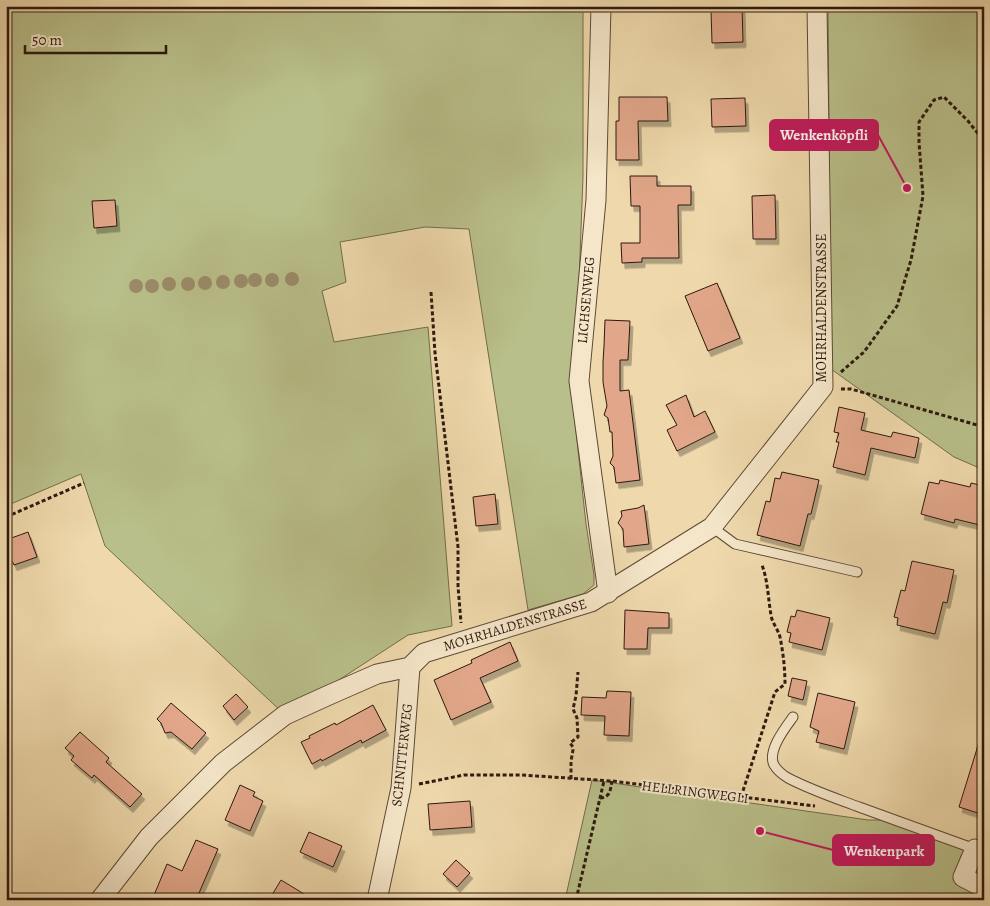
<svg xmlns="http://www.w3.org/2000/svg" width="990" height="906" font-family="Alegreya,serif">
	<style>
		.green { fill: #b9bf8a; stroke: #726c4c }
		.building { fill: #e2a78a; stroke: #2c190e; filter: url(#shadow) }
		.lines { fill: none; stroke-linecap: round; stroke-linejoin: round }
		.service-casing { stroke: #5d4936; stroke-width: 11 }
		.minor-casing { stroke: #5d4936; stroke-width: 21 }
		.path { stroke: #2c190e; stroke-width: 3; stroke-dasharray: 4 2.5; stroke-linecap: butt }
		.service { stroke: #f5e6c9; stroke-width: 9 }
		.minor { stroke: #f5e6c9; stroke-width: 19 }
		.tree { fill: #9b8b69 }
		.labels { text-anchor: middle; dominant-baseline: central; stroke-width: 4; stroke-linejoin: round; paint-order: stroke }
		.street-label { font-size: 14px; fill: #2c190e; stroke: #f5e6c9 }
		.leader { fill: none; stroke: #c2185b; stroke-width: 2 }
		.callout-dot { fill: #c2185b; stroke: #f5e6c9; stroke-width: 2 }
		.callout { fill: #c2185b; stroke: #c2185b; stroke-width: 2 }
		.callout-label { font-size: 15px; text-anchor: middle; font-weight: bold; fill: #fff }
	</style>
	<defs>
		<filter id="shadow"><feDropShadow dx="3" dy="5.5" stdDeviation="0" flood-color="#0004"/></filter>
	</defs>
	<rect width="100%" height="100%" fill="#efd9ac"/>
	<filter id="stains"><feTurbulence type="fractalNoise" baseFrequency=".004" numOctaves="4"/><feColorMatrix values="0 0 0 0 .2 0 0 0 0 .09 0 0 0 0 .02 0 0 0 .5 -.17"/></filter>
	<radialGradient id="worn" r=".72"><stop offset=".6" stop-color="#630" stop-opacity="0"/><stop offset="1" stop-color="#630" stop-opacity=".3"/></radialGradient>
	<path class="green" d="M6,6H583V177L574,413L586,524L594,575V585L583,594L528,610L469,229L425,227L340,242L346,282L322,291L334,342L428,327L452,626L408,635L285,715L105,546L81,474L6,506Z
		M828,6H984V470L954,457L831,369Z
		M592,780L868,820H908L970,842L961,856L953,880L984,898V900H565Z"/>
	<path class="building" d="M717,6H742L743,42L712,43L711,10H717Z
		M619,97H667L668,121H638L639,160H616V121H619Z
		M745,98L746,126L712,127L711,99Z
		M630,176H657V186H691V205H678L679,258H642V262L622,263L621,243H640V206H631Z
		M775,195L776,239H753L752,196Z
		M115,200L117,226L94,228L92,201Z
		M717,283L740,338L708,351L685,296Z
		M605,320L630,321L628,360H620V391L629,390L640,480L616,483L614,467L610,463L613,456L612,432H610L608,418L604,415L607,406L603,382V362L604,346Z
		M686,395L694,417L705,411L715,432L677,451L667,430L677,425L666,405Z
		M839,407L865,413L861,430L891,437L893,432L919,438L915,458L871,448L865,475L833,467L839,442H836L839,433L834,432Z
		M782,472L819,480L811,514H808L800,546L757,535L766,501L770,502L775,478L780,479Z
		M940,480L970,487L971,483L984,486V526L955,519L954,523L921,514L929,482L939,484Z
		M495,494L498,524L476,526L473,497Z
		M644,505L649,544L624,547L623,529L618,523L622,516L621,511L638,508Z
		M28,532L37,557L14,565L8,552L6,540Z
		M912,561L954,570L947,603L943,602L935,634L897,625L898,618L894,617L901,590L905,591Z
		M625,610L669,613V628H648L647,649H624Z
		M797,610L830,618L822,650L789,642L791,633L787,632L791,616L795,617Z
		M510,642L518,661L480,678L491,702L451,720L434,680L472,663L471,660Z
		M792,678L807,681L803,700L788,696Z
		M607,691L631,692L629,736L604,735L605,716L581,715L582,697L606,698Z
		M818,693L855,702L844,749L816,742L819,731L810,727Z
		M236,694L248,707L234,720L223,706Z
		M171,703L206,733L192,749L171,732L165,733L161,723L157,719Z
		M373,705L386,730L362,743L361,740L322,761L321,759L312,764L301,742L310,738L309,736L335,723L336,725Z
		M80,732L109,758L106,762L142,794L130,807L94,775L92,778L71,760L74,756L65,748Z
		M980,739L984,740V815L959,807Z
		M240,785L255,792L253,796L263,801L250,831L225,820Z
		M470,801L472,827L430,830L428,804Z
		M309,832L342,846L333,867L300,852Z
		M196,840L218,849L196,900H152L167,864L182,871Z
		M456,860L470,873L457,887L443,874Z
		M281,880L314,900H269Z"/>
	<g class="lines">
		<defs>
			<path id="service" d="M712,527L735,544L857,572
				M793,717C785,728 767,751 774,765C777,770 783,775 788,778C811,790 835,798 859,807C898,821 936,835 975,849"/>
			<path id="minor" d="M601,6L596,200L579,381L608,593
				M984,852L975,849L963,877L984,888
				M100,900L149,837L223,763L285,715L329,695L377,674L410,667L424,653L591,602L712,527L823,387L817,6
				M377,900L401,788L410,667"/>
		</defs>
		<use href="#service" class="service-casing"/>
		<use href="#minor" class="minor-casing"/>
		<path class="path" d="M431,292L435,353L458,547V586L461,623
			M841,372L864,352L897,306L911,260L923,196L919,142V122L934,100L944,97L968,121L984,141
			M841,389H851L984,427
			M6,517L84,483
			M571,779V761L573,750V747L570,743L578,737L577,718L573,709L576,696L578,672
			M419,784L464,775H522L612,781L815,806
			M741,797L775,692L785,684C785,668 783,652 780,637C778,629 772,623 771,615C768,598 768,581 762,565
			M600,798C611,797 610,790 612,781
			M576,900L604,781
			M897,900C901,898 910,897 914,900"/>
		<use href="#service" class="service"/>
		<use href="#minor" class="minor"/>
	</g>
	<g class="tree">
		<circle cx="292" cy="279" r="7"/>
		<circle cx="255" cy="280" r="7"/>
		<circle cx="272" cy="280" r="7"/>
		<circle cx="241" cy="281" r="7"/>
		<circle cx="223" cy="282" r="7"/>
		<circle cx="205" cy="283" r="7"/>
		<circle cx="169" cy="284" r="7"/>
		<circle cx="188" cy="284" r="7"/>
		<circle cx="136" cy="286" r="7"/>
		<circle cx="152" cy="286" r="7"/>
	</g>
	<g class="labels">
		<g class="street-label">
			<text transform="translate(586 300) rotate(-85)">LICHSENWEG</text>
			<text transform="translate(821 308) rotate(-90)">MOHRHALDENSTRASSE</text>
			<text transform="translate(515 625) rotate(-17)">MOHRHALDENSTRASSE</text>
			<text transform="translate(402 755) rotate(-84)">SCHNITTERWEG</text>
			<text transform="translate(695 792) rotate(7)">HELLRINGWEGLI</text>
		</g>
	</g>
	<path class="leader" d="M907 188L878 135M760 831L833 850"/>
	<g class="callout-dot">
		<circle cx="907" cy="188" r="5"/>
		<circle cx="760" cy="831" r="5"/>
	</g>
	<g class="callout">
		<rect x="770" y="120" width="108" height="30" rx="5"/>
		<rect x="833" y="835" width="101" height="30" rx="5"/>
	</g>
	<g class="callout-label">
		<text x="824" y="140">Wenkenköpfli</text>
		<text x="884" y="856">Wenkenpark</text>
	</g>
	<rect width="990" height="906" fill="none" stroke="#efd9ac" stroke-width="25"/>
	<rect x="8" y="8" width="975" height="891" fill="none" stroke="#2c190e" stroke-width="2.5"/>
	<rect x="12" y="12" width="965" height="881" fill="none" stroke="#2c190e"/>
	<path d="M25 45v8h141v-8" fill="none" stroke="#2c190e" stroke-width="2.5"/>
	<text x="32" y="45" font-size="15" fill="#2c190e" stroke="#f5e6c9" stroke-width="4" paint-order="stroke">50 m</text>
	<rect width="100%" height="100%" filter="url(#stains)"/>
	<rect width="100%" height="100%" fill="url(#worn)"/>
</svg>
